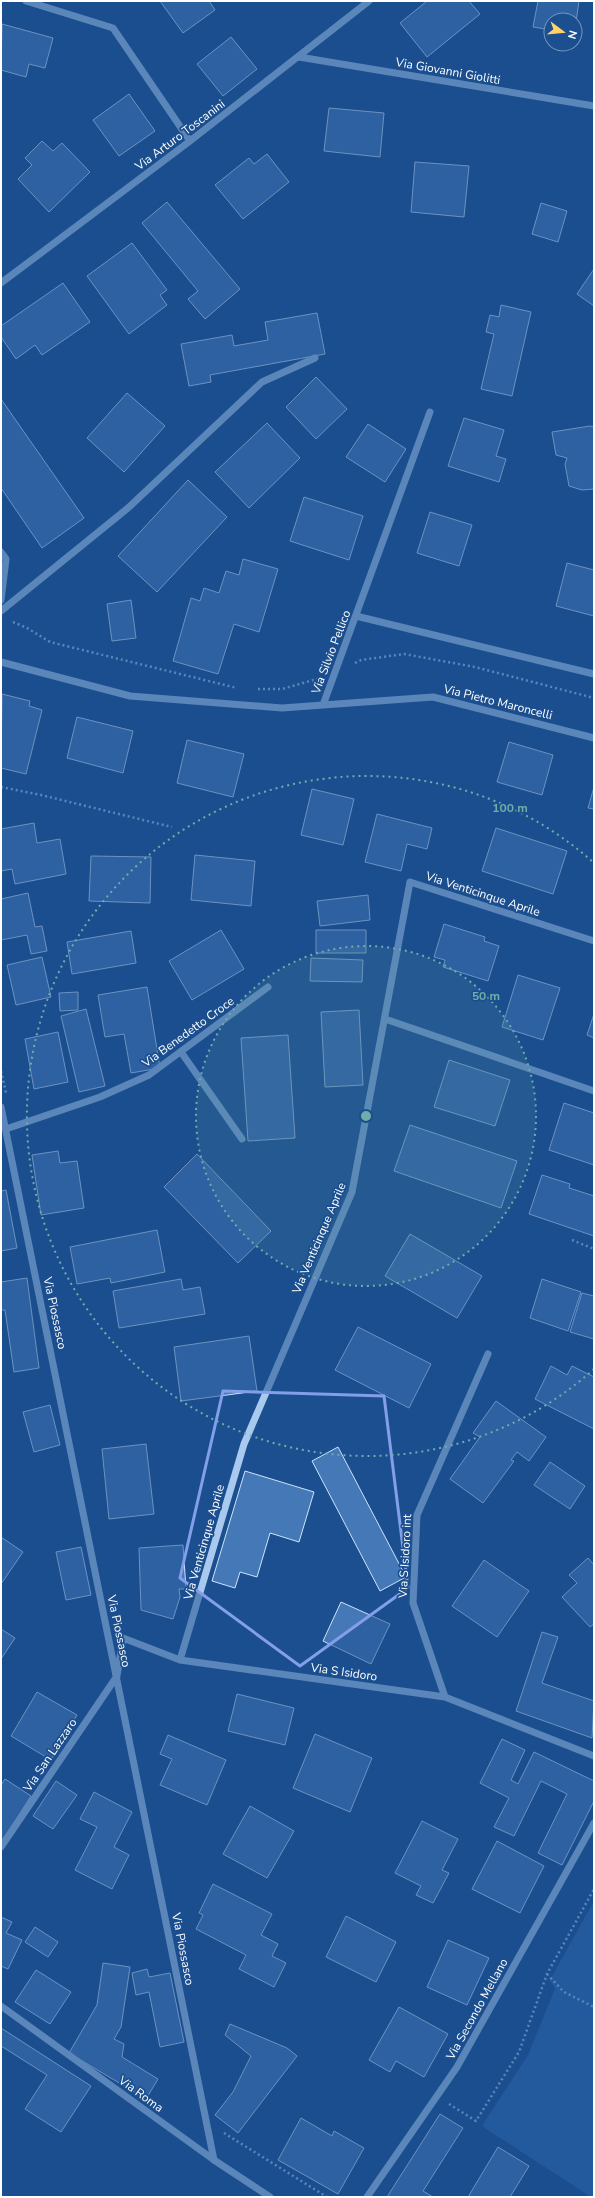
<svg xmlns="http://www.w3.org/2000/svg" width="595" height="2198" font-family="'Nunito Sans',sans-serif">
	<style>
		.green { fill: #2e69ad }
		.building { fill: #4478b7; stroke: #cfe3fa }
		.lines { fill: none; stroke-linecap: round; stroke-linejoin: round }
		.path { stroke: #a9c9ee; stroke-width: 2.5; stroke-dasharray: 2 3; stroke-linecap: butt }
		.minor { stroke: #a9c9ee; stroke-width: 7 }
		.marked { fill: none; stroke: #839eea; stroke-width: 3; stroke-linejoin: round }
		.ring { fill: none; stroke: #6fada8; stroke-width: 2; stroke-dasharray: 2 4 }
		.labels { text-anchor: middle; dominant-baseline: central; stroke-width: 3.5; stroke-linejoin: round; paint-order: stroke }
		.street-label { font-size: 12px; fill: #fff; stroke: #1b4f8f }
		.centre { fill: #6fada8; stroke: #1b4f8f; stroke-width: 2 }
		.ring-label { font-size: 12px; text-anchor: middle; font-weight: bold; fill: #6fada8; stroke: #1b4f8f; stroke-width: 3.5; stroke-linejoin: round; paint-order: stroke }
	</style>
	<rect width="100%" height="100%" fill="#1b4f8f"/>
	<path class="green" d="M594,1901V2197H591L482,2126L528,2055L555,1989L550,1980Z"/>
	<path class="building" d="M160,1H209L215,10L183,33Z
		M427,1H469L480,14L427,57L400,23Z
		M538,1H579L575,29V20H551V30L533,27Z
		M2,24L53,38L45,68L29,64L26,77L1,70Z
		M231,37L257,69L223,96L197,64Z
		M129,94L155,131L119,156L93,120Z
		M329,108L384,113L380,157L324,151Z
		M42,141L53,151L62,143L90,172L49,212L18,179L32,165L25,158Z
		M267,154L289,182L243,219L215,185L249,158L254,164Z
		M415,162L469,166L464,217L411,212Z
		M167,202L240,289L205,319L188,299L198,291L142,223Z
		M541,203L567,211L558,242L532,234Z
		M132,243L167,290L160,295L167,305L129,334L87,276Z
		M594,269V306L577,294Z
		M63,283L90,322L42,355L35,345L16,359L1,337V326Z
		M501,305L531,312L512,396L481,389L494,334L486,332L490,315L499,317Z
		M317,313L325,354L210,375L211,382L189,386L181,344L232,335L234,346L268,340L265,322Z
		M316,377L347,409L316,439L286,407Z
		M127,393L165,426L124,472L87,438Z
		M1,399L84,518L42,548L1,488Z
		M464,418L504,430L496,456L506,459L499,482L448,466Z
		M267,423L300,458L249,508L215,472Z
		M368,424L406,449L385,482L346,457Z
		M590,426L594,427V489L582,490L569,486L565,464L567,458L556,455L552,432Z
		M188,480L227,517L157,592L118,556Z
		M304,497L363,516L349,560L290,541Z
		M430,512L472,525L459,566L417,553Z
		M243,559L278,569L259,632L234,624L218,674L173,661L191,598L200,601L204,588L219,593L226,571L239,575Z
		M567,563L594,570V616L556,606Z
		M131,600L136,638L112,641L107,604Z
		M2,694L30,701L29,706L42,710L26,774L1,768Z
		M77,717L133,731L123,773L67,758Z
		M187,740L244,754L233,797L177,783Z
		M509,742L553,755L542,795L497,782Z
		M594,787V809L588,808Z
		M312,789L354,799L343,845L301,835Z
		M377,814L432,828L427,849L407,844L401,871L365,862Z
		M34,823L37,843L60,839L66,874L15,884L12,869L1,871V829Z
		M496,828L567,851L553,894L482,871Z
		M195,855L255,861L251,906L191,900Z
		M91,856L151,857L150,903L89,901Z
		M28,893L35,927L42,926L47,951L31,954L27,935L1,940V899Z
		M368,895L370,920L320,926L317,901Z
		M444,924L485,937L484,941L499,946L488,981L443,967L445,960L434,957Z
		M221,930L244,969L192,1000L169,961Z
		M316,930H366V953H316Z
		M131,931L136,963L72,974L67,942Z
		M42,957L51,997L16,1005L7,965Z
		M311,958L363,960L362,982L310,981Z
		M518,975L560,988L543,1040L502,1027Z
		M147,987L160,1068L131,1073L124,1034L105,1037L98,995Z
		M78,992V1010L60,1011L59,993Z
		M86,1009L105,1086L79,1092L61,1016Z
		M359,1010L363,1085L325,1087L321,1012Z
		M594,1014V1038L587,1035Z
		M58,1032L68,1082L34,1089L25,1039Z
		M288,1035L295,1138L248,1141L241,1038Z
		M449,1060L510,1080L495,1126L434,1107Z
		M564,1103L594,1113V1165L549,1150Z
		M410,1125L517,1161L501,1208L394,1171Z
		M58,1151L60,1163L77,1161L84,1208L41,1215L32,1155Z
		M197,1154L271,1231L238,1263L164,1187Z
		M542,1175L570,1184L569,1188L594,1196V1236L529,1214Z
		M6,1190L17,1248L1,1251V1191Z
		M157,1230L165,1272L111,1283L110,1278L77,1284L70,1247Z
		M410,1234L482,1276L457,1318L385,1276Z
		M27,1278L39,1368L14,1372L5,1310H1V1282Z
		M181,1279L183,1290L200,1287L205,1314L119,1328L113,1291Z
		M542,1279L581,1292L568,1331L530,1318Z
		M582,1293L594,1296V1339L570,1332Z
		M358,1327L431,1364L409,1408L335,1370Z
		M249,1336L257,1391L181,1401L174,1347Z
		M551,1366L567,1375L572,1366L594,1377V1429L535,1399Z
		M496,1401L546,1437L529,1461L517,1452L511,1460L514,1461L483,1503L450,1479L480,1437L473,1433Z
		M50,1405L60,1445L34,1452L23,1412Z
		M146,1444L154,1514L109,1519L102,1449Z
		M338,1447L406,1577L380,1591L312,1461Z
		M550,1462L585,1486L570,1509L534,1485Z
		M245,1471L314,1492L299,1542L270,1533L257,1577L240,1572L235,1588L212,1581Z
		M1,1537L23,1552L1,1584Z
		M183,1545L186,1589H179L180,1597L173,1619L141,1610L139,1548Z
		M81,1547L91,1595L66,1600L56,1552Z
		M588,1558L594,1565V1624L590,1627L562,1597L577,1583L569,1575Z
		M484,1560L529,1591L497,1637L452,1606Z
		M341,1602L390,1624L371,1664L323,1641Z
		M1,1629L15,1638L1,1659Z
		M542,1632L558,1637L542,1683L594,1701L592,1738L516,1711Z
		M37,1692L77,1715L51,1760L11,1736Z
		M237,1694L294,1708L285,1745L228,1731Z
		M315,1734L372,1758L350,1812L293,1788Z
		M168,1735L226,1760L207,1805L160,1785L172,1759L160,1754Z
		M502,1739L525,1750L511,1780L518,1784L534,1752L594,1781V1801L562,1865L538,1853L567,1794L541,1781L514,1836L494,1827L509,1798L480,1783Z
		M5,1779L31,1796L1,1843V1785Z
		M56,1781L77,1795L53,1829L33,1816Z
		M94,1792L132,1812L114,1847L129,1855L112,1889L75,1870L97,1827L80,1819Z
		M250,1806L294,1831L267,1878L223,1854Z
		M422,1821L458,1839L442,1870L449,1873L433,1903L416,1895L421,1886L395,1873Z
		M497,1841L544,1866L520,1913L472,1889Z
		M213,1884L272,1914L261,1935L278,1944L272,1956L286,1963L274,1987L239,1969L246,1955L196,1929L203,1915L199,1913Z
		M346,1916L396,1942L376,1982L326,1957Z
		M1,1917L12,1922L6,1933L22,1940L8,1969L1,1966Z
		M35,1927L58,1942L48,1957L25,1942Z
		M448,1940L489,1958L467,2005L427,1987Z
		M103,1963L130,1967L121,2027L114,2039L124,2044L122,2057L158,2079L146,2099L69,2053L97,2005Z
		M147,1969L149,1977L170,1973L184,2042L160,2047L149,1992L136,1995L132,1973Z
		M36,1970L71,1992L50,2024L15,2002Z
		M399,2007L448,2034L424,2077L396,2061L390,2072L369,2060Z
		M230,2024L287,2048L297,2056L238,2133L215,2115L233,2092L251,2056L225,2035Z
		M1,2028L91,2086L61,2132L25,2109L47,2075L1,2046Z
		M440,2114L463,2128L423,2191L433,2197H387Z
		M301,2118L332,2136L334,2131L364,2148L338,2194L278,2160Z
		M498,2147L529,2166L510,2197H468Z"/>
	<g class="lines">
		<path class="path" d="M13,622L27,628L50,642L237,688
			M355,663L361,660L404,654L475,667L594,698
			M258,689H282L317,679
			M1,787L41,795L172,827
			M1,1071L6,1093
			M572,1240L594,1249
			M547,1974L564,1992L594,2007
			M449,2104L476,2121L519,2052L547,1974L594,1889
			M224,2133L327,2197"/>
		<path class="minor" d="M26,1L113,28L190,141
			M299,57L594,106
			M1,283L190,141L369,1
			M1,552L6,559L1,600
			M1,611L128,508L262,382L315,358
			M356,616L594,674
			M1,662L130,696L282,708L433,697L594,738
			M323,705L430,412
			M385,1019L594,1091
			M181,1052L242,1139
			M1,1107L214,2160
			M6,1129L100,1097L149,1075L268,987
			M180,1660L244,1444L352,1192L410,882L594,941
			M445,1697L413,1603L417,1515L488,1354
			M1,1847L117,1676L123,1638L180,1660L445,1697L594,1756
			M1,2006L214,2160L270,2197
			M367,2197L457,2067L594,1823"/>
	</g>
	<path d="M0 0H595V2198H0ZM223,1391L384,1396L408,1588L300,1666L180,1578Z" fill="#1b4f8f" fill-opacity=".55" fill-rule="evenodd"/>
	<path class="marked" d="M223,1391L384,1396L408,1588L300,1666L180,1578Z"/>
	<circle cx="366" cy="1116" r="170" fill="#6fada8" fill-opacity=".12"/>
	<g class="ring">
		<circle cx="366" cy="1116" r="170"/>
		<path d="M594 1369A340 340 0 1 1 594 863"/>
	</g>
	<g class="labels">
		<g class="street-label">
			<text transform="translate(448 71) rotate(10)">Via Giovanni Giolitti</text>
			<text transform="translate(180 135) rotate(-37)">Via Arturo Toscanini</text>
			<text transform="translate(331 652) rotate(-69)">Via Silvio Pellico</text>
			<text transform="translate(498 702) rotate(14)">Via Pietro Maroncelli</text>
			<text transform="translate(483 894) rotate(18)">Via Venticinque Aprile</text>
			<text transform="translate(188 1032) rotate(-36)">Via Benedetto Croce</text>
			<text transform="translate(319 1238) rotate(-67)">Via Venticinque Aprile</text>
			<text transform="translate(55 1313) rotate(78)">Via Piossasco</text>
			<text transform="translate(204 1542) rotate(-74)">Via Venticinque Aprile</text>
			<text transform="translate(405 1556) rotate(-87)">Via S Isidoro int</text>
			<text transform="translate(119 1631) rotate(78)">Via Piossasco</text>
			<text transform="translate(344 1672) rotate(8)">Via S Isidoro</text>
			<text transform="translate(50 1755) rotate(-56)">Via San Lazzaro</text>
			<text transform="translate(183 1949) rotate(79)">Via Piossasco</text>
			<text transform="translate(477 2009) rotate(-61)">Via Secondo Mellano</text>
			<text transform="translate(141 2094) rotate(36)">Via Roma</text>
		</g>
	</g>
	<circle cx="366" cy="1116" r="6" class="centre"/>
	<g class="ring-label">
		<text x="510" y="812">100 m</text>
		<text x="486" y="1000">50 m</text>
	</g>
	<rect width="595" height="2198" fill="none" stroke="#ffffff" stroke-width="4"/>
	<g transform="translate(563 32) rotate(106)"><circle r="19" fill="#1b4f8f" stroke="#7695bc"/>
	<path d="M0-3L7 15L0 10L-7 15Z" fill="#ffd166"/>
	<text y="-6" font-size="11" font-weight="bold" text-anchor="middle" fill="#ffffff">N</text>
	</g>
</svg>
